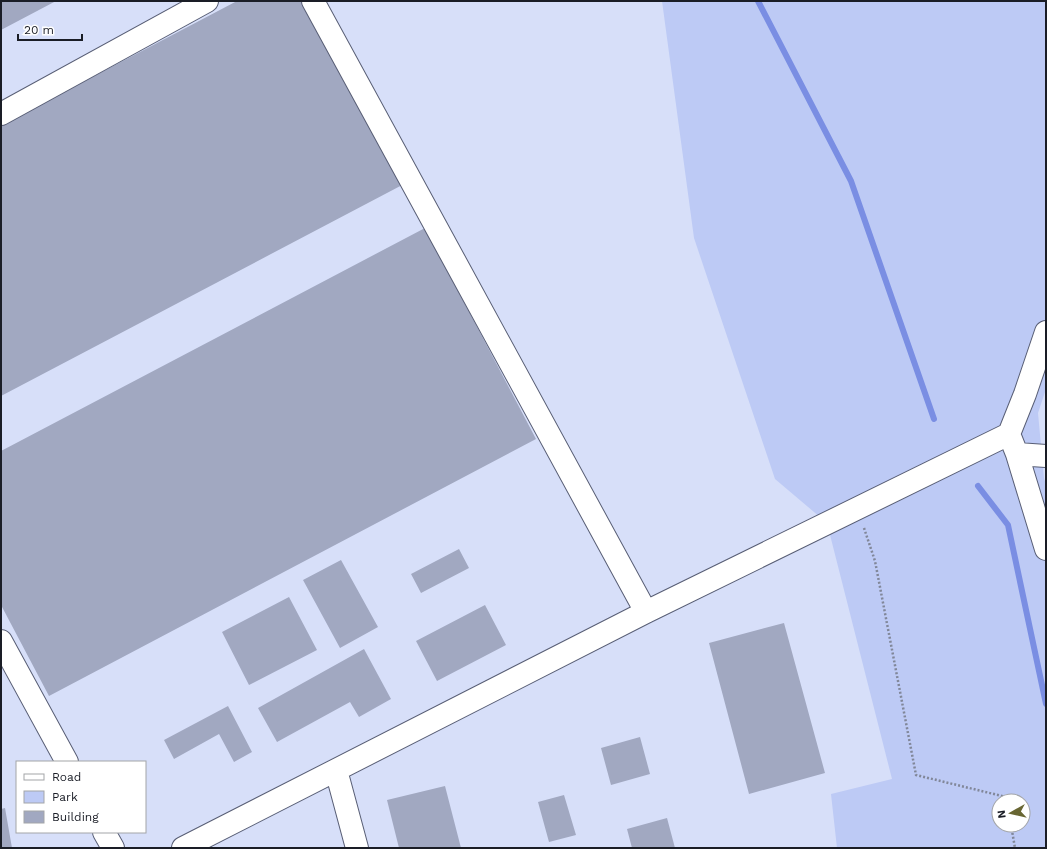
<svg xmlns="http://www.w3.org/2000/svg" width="1047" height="849" font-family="'Work Sans',sans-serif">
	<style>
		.green { fill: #bdcaf5; fill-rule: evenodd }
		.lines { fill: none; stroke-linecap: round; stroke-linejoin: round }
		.stream { stroke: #7a8ee3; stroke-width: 6 }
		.building { fill: #a1a8c1 }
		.minor-casing { stroke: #585e75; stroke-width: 24 }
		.path { stroke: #818799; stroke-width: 2.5; stroke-dasharray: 2 2; stroke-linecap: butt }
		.minor { stroke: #fff; stroke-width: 22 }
	</style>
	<rect width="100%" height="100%" fill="#d7dff9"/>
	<path class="green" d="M662,1H1046V389L1038,413L1044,478L1046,485V848H837L831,794L892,779L827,523L775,479L694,238ZM999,801H1023V825H999Z"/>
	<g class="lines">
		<path class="stream" d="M758,1L851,181L934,419
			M978,486L1008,525L1046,704"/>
	</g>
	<path class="building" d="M1,1H56L1,30Z
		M237,1H311L406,183L1,396V125Z
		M425,228L536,439L49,696L1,605V451Z
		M459,549L469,568L421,593L411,574Z
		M341,560L378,627L340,648L303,580Z
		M289,597L317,650L249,685L222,632Z
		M485,605L506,645L437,681L416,641Z
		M784,623L825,773L749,794L709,643Z
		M364,649L391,699L359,717L350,702L277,742L258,708Z
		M228,706L252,752L234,762L219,734L174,759L164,740Z
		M640,737L650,774L611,785L601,748Z
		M445,786L461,848H399L387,800Z
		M564,795L576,835L549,842L538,802Z
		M5,808L12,848H1V809Z
		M667,818L675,848H632L627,829Z"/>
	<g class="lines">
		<defs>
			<path id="minor" d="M313,1L646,612
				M1,114L207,1
				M1009,434L1017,454L1046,549
				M1017,454L1046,456
				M1,641L67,762
				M336,770L357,848
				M104,832L113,848
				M183,848L646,612L1009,434L1025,394L1046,332"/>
		</defs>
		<use href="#minor" class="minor-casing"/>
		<path class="path" d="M864,528L875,561L916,775L1006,797L1007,801
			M1011,825L1015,848"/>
		<use href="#minor" class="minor"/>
	</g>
	<rect width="1047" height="849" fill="none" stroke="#1a1d26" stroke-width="4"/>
	<rect x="16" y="761" width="130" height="72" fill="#ffffff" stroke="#a3a5a8"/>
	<rect x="24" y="774" width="20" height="6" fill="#ffffff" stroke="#a3a5a8"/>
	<text x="52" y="781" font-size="12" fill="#1a1d26">Road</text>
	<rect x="24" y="791" width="20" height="12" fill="#bdcaf5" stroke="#a3a5a8"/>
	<text x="52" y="801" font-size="12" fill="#1a1d26">Park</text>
	<rect x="24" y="811" width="20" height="12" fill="#a1a8c1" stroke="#a3a5a8"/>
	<text x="52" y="821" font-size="12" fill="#1a1d26">Building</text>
	<g transform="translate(1011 813) rotate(262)"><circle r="19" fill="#ffffff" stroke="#a3a5a8"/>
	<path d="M0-3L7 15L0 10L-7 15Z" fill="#686632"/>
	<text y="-6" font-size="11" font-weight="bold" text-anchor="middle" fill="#1a1d26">N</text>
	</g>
	<path d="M18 34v6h64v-6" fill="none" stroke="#1a1d26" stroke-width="2"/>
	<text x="24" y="34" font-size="12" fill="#1a1d26" stroke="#ffffff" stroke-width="3" paint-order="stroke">20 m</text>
</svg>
